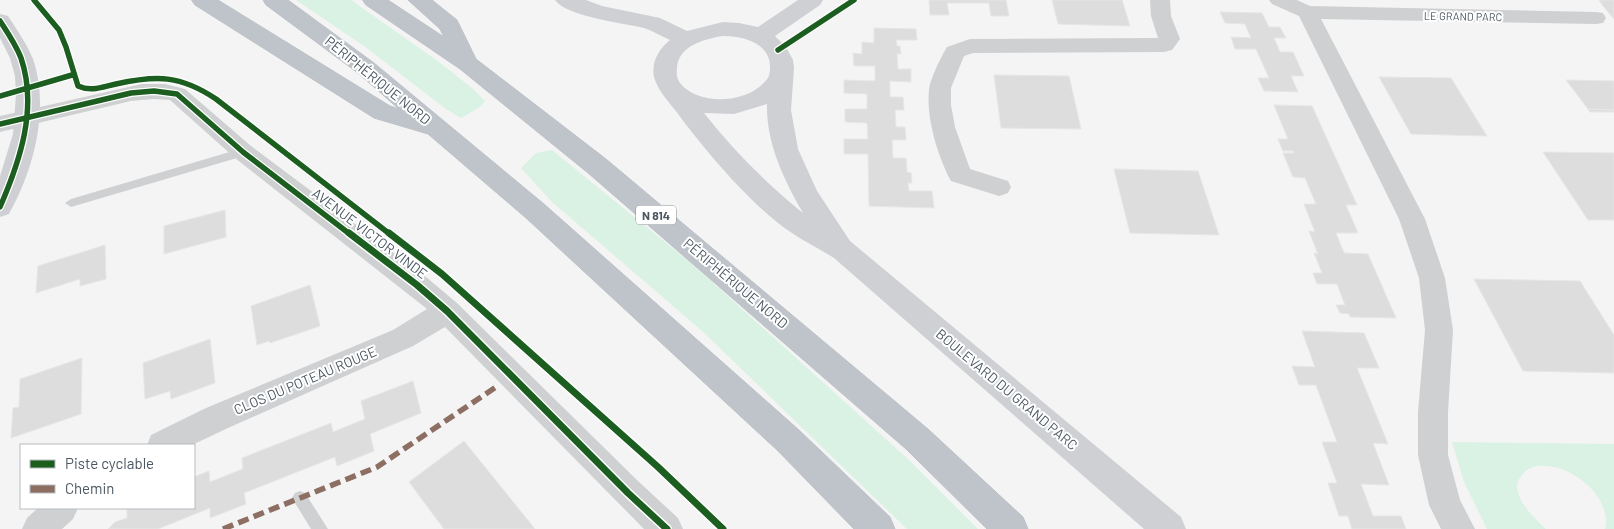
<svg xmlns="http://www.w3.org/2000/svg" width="1614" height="529" font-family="Barlow,sans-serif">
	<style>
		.green { fill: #d9f2e3 }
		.building { fill: #ddddde; stroke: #e5e6e7 }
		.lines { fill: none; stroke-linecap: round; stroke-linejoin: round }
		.highway-casing { stroke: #b9bec3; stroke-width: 1 }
		.lane { fill: #ced0d2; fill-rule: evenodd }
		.street { fill: #ced0d2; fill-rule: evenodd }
		.secondary { fill: #ced0d4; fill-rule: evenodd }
		.highway { fill: #bec4c9; fill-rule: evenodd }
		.quiet { stroke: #8d6e63; stroke-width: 5.5; stroke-dasharray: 11 5.5; stroke-linecap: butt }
		.cycleway-far1-casing { stroke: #fff; stroke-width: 8 }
		.cycleway-casing { stroke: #fff; stroke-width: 10 }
		.cycleway-far1 { stroke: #1b5e20; stroke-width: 5.5 }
		.cycleway { stroke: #1b5e20; stroke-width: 7 }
		.labels { text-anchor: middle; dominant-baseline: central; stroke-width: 4; stroke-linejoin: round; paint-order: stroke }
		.far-street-label { font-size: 11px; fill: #4a5661; stroke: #fff }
		.shield { fill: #fff; stroke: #808990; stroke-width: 1 }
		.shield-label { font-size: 12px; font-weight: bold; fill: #4a5661 }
		.street-label { font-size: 14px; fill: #4a5661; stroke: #fff }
	</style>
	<rect width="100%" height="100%" fill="#f4f4f4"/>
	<path class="green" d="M296,0H351L439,62L472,88L485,101L480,107L461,118L446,109L364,46Z
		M552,150L692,264L909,460L978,529H907L701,330L552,202L521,168L536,153Z
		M1452,442L1614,444V529H1605C1613,497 1570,462 1538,466C1531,467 1527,469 1522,475C1506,492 1534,518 1546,529H1487L1464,482Z"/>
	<path class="building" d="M929,0H1006L1009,16H991L989,3H947L949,15H930Z
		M1052,0H1122L1130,26L1058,24Z
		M1599,0H1614V19L1603,6Z
		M1220,12L1262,13L1269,27H1280L1286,38H1274L1280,52H1293L1304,76H1291L1298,92L1264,91L1258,78H1269L1256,49H1235L1231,37L1251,38L1245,24L1225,23Z
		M874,28L916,29L917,40H896L897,46H900L901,54H897L898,69H911V82L890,81V97H903L904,110H895L896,127H905L906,140H892L893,158H906L907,172L911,173L912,183H908L909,191H932L934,208L869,206L868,154H844V139H868L867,123L845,122V109H867V94L844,93V80L875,81V66H854L853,53L862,54V42L874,43Z
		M994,75L1069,76L1081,129L1001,128Z
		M1379,77L1451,78L1487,136L1411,134Z
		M1566,80L1614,81V110L1588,109Z
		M1274,105L1312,106L1357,205H1346L1358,233H1336L1344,253L1368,254L1396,318L1350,317L1349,314L1340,313L1336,305H1345L1337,284H1317L1313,273H1322L1314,253L1318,254L1309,231L1315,232L1304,204H1316L1305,178L1293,177L1283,153H1294L1293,151H1283L1278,139H1288Z
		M1588,109L1614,110V112H1590Z
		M1543,152L1614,153V220H1588Z
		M1114,169L1198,171L1219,235L1130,233Z
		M225,210L226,237L164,254V226Z
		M105,245L106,279L80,286V279L36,293L38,266Z
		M1474,279L1580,281L1614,335V373L1523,371Z
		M310,285L320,326L270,343L269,341L257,345L251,306Z
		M1302,331L1364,333L1379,368H1357L1388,444L1373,443L1389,485L1361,484L1373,516H1401L1406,529H1352L1348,516H1339L1328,483H1337L1322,442H1337L1316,385H1299L1292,366L1315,367Z
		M210,339L215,383L171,399L170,391L145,399L143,363Z
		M82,358L81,414L11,438L13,408L19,407L20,379Z
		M413,381L421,413L370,434L374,451L337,466L335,457L244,493L246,504L210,518V508L158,529H108L115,522L127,518V508H194V477L209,471L210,482L243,469L242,458L331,423L333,432L365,419L361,401Z
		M464,441L535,529H444L409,482Z"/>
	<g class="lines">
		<defs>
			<path id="highway" d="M192,0H218L390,106L399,109L358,73L266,5L263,0H288L374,63L544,204L799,430L890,517L895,529H854L777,450L526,218L428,134L374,118L195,5Z
				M363,0H388L444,37L440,29L408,0H432L457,20L476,59L606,159L928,429L1023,517L1028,529H987L906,449L588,173L460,69L366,5Z"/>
		</defs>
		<use href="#highway" class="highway-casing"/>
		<path class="lane" d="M243,148L249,152L247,155L71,207L65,203L71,199Z
			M300,491L305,493L328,529H311L292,498L295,493Z"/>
		<path class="street" d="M1150,0H1170L1171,16L1180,39L1172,50L1164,52L973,53L964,56L951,88V105L955,127L970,169L1008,181L1011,187L1008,193L999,196L951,181C938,157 926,118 929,90C930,79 941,57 947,47L970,39L1158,38L1151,16Z
			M1269,0H1297L1310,6L1596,12L1603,13L1606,18L1603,23L1596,24L1321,19L1425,219L1445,278L1453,330L1448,412V455L1460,500L1475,529H1441L1429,505L1418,455V412L1425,330L1419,278L1399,219L1299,16L1272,4Z
			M142,84H165L185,89L251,146L426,277L457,303L639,482L678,518L683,529H644L445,327L413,346L228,428L192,445H147L151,435L206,408L393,330L427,309L235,158L170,100L154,99L131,101L0,132V116Z
			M38,508H78L73,519L62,529H22L27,518Z"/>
		<path class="secondary" d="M555,0H586L602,6L660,18L687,31L723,22L739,23L758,27L798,0H823L820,5L775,36L786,47L793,60L794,68L791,110L798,149L817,191L850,241L1181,517L1186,529H1144L834,258C820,249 805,242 792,233C753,207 709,155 681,118C672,105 658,92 654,77C651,62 659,49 670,40C661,36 653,31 644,28C624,23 567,17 555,0ZM723,36C748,36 776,46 769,76C754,103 700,108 680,83C677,79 676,74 677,68C678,46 704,39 723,36ZM767,104C766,143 784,180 803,213C767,184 733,150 704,113L734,114Z
			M0,14L8,16C17,30 27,44 33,59C50,109 34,169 9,214L0,217V176L13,134L16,95L15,76L10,58L0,38Z"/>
		<use href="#highway" class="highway"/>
		<path class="quiet" d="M223,529L377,467L496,387"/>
		<defs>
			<path id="cycleway-far1" d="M34,0L59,30L66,47L78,86C91,92 102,87 116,84C157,75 180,75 216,99L391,235
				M0,21C8,33 16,45 21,58C38,108 20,161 0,207
				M778,50L854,0
				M0,96L72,75
				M0,124L131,93L154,91L177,94L243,152L351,235"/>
			<path id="cycleway" d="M349,233L417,285L447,311L628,493L667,529
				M389,233L442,274L658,467L723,529"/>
		</defs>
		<use href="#cycleway-far1" class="cycleway-far1-casing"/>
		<use href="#cycleway" class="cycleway-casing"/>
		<use href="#cycleway-far1" class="cycleway-far1"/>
		<use href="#cycleway" class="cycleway"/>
	</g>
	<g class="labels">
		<g class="far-street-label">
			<text transform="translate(1463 16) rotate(1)">LE GRAND PARC</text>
		</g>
		<rect class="shield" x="636" y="205.5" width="40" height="19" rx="4"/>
		<g class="shield-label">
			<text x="656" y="215">N 814</text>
		</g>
		<g class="street-label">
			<text transform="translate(378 80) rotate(39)">PÉRIPHÉRIQUE NORD</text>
			<text transform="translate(370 233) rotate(37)">AVENUE VICTOR VINDE</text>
			<text transform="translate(736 283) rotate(40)">PÉRIPHÉRIQUE NORD</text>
			<text transform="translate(305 380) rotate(-23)">CLOS DU POTEAU ROUGE</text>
			<text transform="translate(1007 389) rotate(40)">BOULEVARD DU GRAND PARC</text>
		</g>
	</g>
	<rect x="20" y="444" width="175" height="65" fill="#ffffff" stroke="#b7bbc0"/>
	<rect x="30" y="460" width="25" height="8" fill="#1b5e20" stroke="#b7bbc0"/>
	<text x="65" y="469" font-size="15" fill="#4a5661">Piste cyclable</text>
	<rect x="30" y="485" width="25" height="8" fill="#8d6e63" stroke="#b7bbc0"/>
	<text x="65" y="494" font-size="15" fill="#4a5661">Chemin</text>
</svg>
